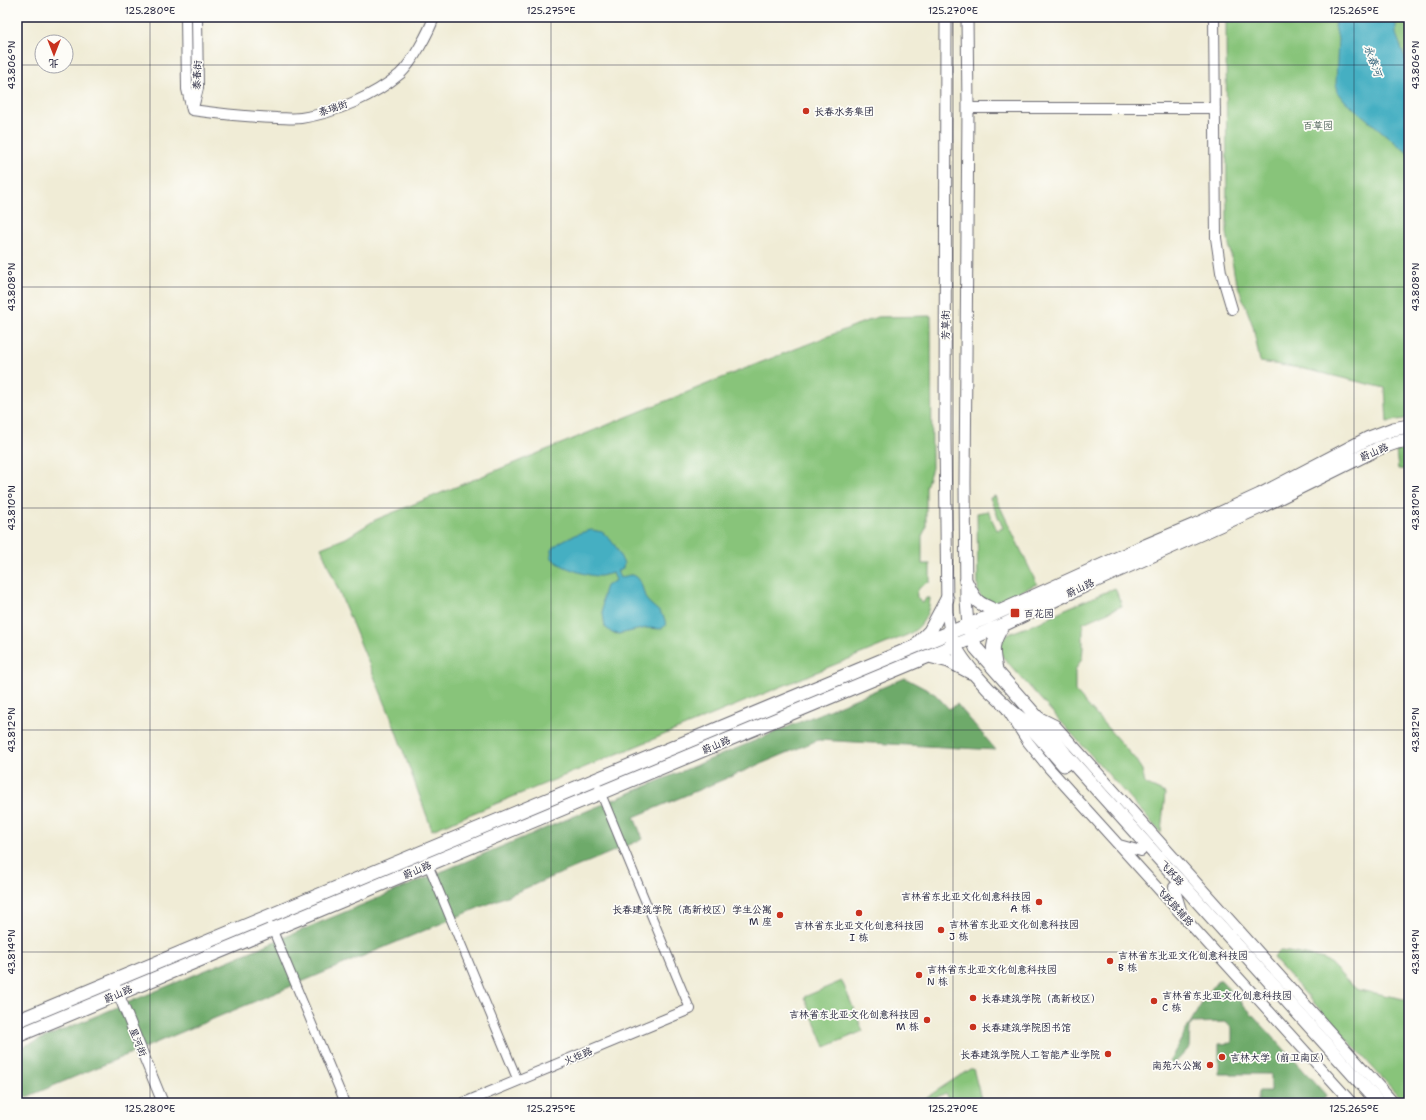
<svg xmlns="http://www.w3.org/2000/svg" width="1426" height="1120" font-family="'Shantell Sans','LXGW WenKai TC',sans-serif">
	<style>
		.green { fill: #88c47a; stroke: #55735a }
		.forest { fill: #6eaa6a; stroke: #486652 }
		.water { fill: #44afc2; stroke: #33687e }
		.lines { fill: none; stroke-linecap: round; stroke-linejoin: round }
		.minor-casing { stroke: #6a6971; stroke-width: 10 }
		.tertiary-casing { stroke: #6a6971; stroke-width: 12 }
		.secondary-casing { stroke: #6a6971; stroke-width: 13 }
		.primary-casing { stroke: #6a6971; stroke-width: 15 }
		.minor { stroke: #fff; stroke-width: 8 }
		.tertiary { stroke: #fff; stroke-width: 10 }
		.secondary { stroke: #fff; stroke-width: 11 }
		.primary { stroke: #fff; stroke-width: 13 }
		.ticks { fill: none; stroke: #22223b; stroke-width: 1; stroke-opacity: 0.45 }
		.poi-dot { fill: #c8321e; stroke: #fdfcf7; stroke-width: 1.5 }
		.labels { text-anchor: middle; dominant-baseline: central; stroke-width: 3.5; stroke-linejoin: round; paint-order: stroke }
		.street-label { font-size: 10px; fill: #22223b; stroke: #fdfcf7 }
		.poi-label { font-size: 10px; fill: #22223b; stroke: #fdfcf7; text-anchor: start }
		.park-label { font-size: 10px; fill: #465b51; stroke: #fdfcf7 }
		.water-label { font-size: 11px; font-style: italic; fill: #316178; stroke: #fdfcf7 }
		.neatline { fill: none; stroke: #22223b; stroke-width: 1.5 }
		.ticks-label { font-size: 10px; text-anchor: middle; fill: #22223b }
	</style>
	<rect width="100%" height="100%" fill="#fdfcf7"/>
	<filter id="ink" filterUnits="userSpaceOnUse"><feTurbulence type="fractalNoise" baseFrequency=".025" numOctaves="2"/><feDisplacementMap in="SourceGraphic" scale="8" xChannelSelector="R" yChannelSelector="G"/><feConvolveMatrix kernelMatrix="1 2 1 2 8 2 1 2 1" color-interpolation-filters="sRGB"/></filter>
	<filter id="wash" filterUnits="userSpaceOnUse"><feTurbulence type="fractalNoise" baseFrequency=".012" numOctaves="4" result="noise"/><feDisplacementMap in="SourceGraphic" scale="16" xChannelSelector="R" yChannelSelector="G"/><feGaussianBlur stdDeviation="0.9" result="paint"/><feColorMatrix in="noise" values="0 0 0 0 0 0 0 0 0 0 0 0 0 0 0 0 0 1.4 0 .05"/><feComposite in="paint" operator="in"/></filter>
	<g filter="url(#wash)">
		<rect width="100%" height="100%" fill="#f0ecd6"/>
		<path class="green" d="M1226,17H1409V418L1387,422L1385,388L1300,368L1260,362L1253,326L1235,278L1227,233Z
			M931,316L932,468L926,487V528L922,536V564H930V582C924,583 915,589 917,597C917,597 921,602 921,603H923L926,598H930C929,615 922,628 907,635L432,830L390,715L321,548L346,538L375,520L739,371L877,317Z
			M1409,449V470L1398,469L1396,451Z
			M995,496L1037,584L993,603L983,600L978,592L977,513L988,511L997,530L1003,528L990,498Z
			M1115,588L1122,606L1083,623V648L1082,658L1075,671V691L1135,759L1142,770L1145,784L1165,793L1161,833L1001,655L1000,646L1003,638L1011,633L1040,622L1063,610Z
			M1280,951C1286,951 1323,958 1326,960C1338,969 1346,983 1359,990L1409,1000V1103H1405L1273,958Z
			M842,981L863,1031L825,1047L804,997Z
			M970,1069H973L974,1072L982,1103H951L946,1093L931,1100L932,1103H918Z"/>
		<path class="forest" d="M905,678L935,694L949,709L957,704L996,750L818,740L634,817L643,839L17,1101V1049Z
			M1218,980H1221L1326,1095L1325,1098L1320,1103H1258V1091H1271V1074H1219V1044L1232,1043V1028L1227,1022L1192,1023L1190,1027L1189,1048L1173,1065L1170,1061C1184,1033 1199,1005 1218,980Z"/>
		<path class="water" d="M1333,17H1396V34L1409,68V154L1345,101L1338,92L1336,83L1338,39Z
			M592,530L602,532L609,538L616,547L624,564L623,568L617,571L620,578C624,577 631,573 635,576C642,579 643,593 646,599C652,608 668,614 665,626L661,629L646,628L619,634L612,633L605,627C603,613 600,600 606,586L616,580L613,573C609,574 605,575 601,576C590,577 558,567 552,558C544,544 583,531 592,530Z"/>
	</g>
	<g filter="url(#ink)">
		<g class="lines">
			<defs>
				<path id="minor" d="M599,789L690,1009
					M427,862L518,1081
					M271,926L345,1103"/>
				<path id="tertiary" d="M186,17L187,89L192,110
					M1214,17L1216,238L1221,272L1232,309
					M193,108L198,88L197,17
					M968,108H1215
					M192,110C221,114 248,117 277,118C285,118 293,119 301,118C335,113 374,96 400,74C412,63 429,32 434,17
					M1008,711L1028,742L1049,768L1352,1103
					M1037,716L1055,725L1394,1103
					M1119,845L1141,851
					M1174,887L1181,910
					M116,988L163,1103
					M464,1103L690,1009"/>
				<path id="secondary" d="M946,17L945,436L947,612L950,632
					M967,17L968,108L965,483L966,600L968,625"/>
				<path id="primary" d="M966,582C976,603 977,603 999,612
					M970,631L976,648L1036,716L1065,754L1379,1103
					M951,637C958,659 987,689 1004,704C1010,711 1018,716 1025,722C1039,735 1051,751 1064,765
					M919,642L930,631L947,599
					M929,656L949,661L970,672
					M996,670C992,649 991,644 1003,625
					M17,1021L914,647L986,618L1138,549L1195,525L1260,495L1369,438L1393,429L1409,426
					M17,1036L1003,625L1088,584L1260,507L1377,449L1397,442L1409,440"/>
			</defs>
			<use href="#minor" class="minor-casing"/>
			<use href="#tertiary" class="tertiary-casing"/>
			<use href="#secondary" class="secondary-casing"/>
			<use href="#primary" class="primary-casing"/>
			<use href="#minor" class="minor"/>
			<use href="#tertiary" class="tertiary"/>
			<use href="#secondary" class="secondary"/>
			<use href="#primary" class="primary"/>
		</g>
	</g>
	<path class="ticks" d="M150,17V1103M551,17V1103M953,17V1103M1354,17V1103M17,65H42M66,65H1409M17,287H1409M17,508H1409M17,730H1409M17,952H1409"/>
	<g class="poi-dot">
		<circle cx="806" cy="111" r="4"/>
		<rect x="1010" y="608" width="10" height="10" rx="2"/>
		<circle cx="1039" cy="902" r="4"/>
		<circle cx="859" cy="913" r="4"/>
		<circle cx="780" cy="915" r="4"/>
		<circle cx="941" cy="930" r="4"/>
		<circle cx="1110" cy="961" r="4"/>
		<circle cx="919" cy="975" r="4"/>
		<circle cx="973" cy="998" r="4"/>
		<circle cx="1154" cy="1001" r="4"/>
		<circle cx="927" cy="1020" r="4"/>
		<circle cx="973" cy="1027" r="4"/>
		<circle cx="1108" cy="1054" r="4"/>
		<circle cx="1222" cy="1057" r="4"/>
		<circle cx="1210" cy="1065" r="4"/>
	</g>
	<g class="labels">
		<g class="street-label">
			<text transform="translate(197 75) rotate(-88)">泰春街</text>
			<text transform="translate(333 108) rotate(-18)">泰瑞街</text>
			<text transform="translate(945 325) rotate(-90)">芳草街</text>
			<text transform="translate(1374 452) rotate(-23)">蔚山路</text>
			<text transform="translate(1080 588) rotate(-25)">蔚山路</text>
			<text transform="translate(716 745) rotate(-23)">蔚山路</text>
			<text transform="translate(417 870) rotate(-23)">蔚山路</text>
			<text transform="translate(1172 873) rotate(48)">飞跃路</text>
			<text transform="translate(1175 906) rotate(48)">飞跃路辅路</text>
			<text transform="translate(118 994) rotate(-23)">蔚山路</text>
			<text transform="translate(138 1042) rotate(68)">星河街</text>
			<text transform="translate(578 1056) rotate(-23)">火炬路</text>
		</g>
		<g class="poi-label">
			<text x="814" y="111">长春水务集团</text>
			<text x="1024" y="613">百花园</text>
			<text x="1031" y="896" text-anchor="end">吉林省东北亚文化创意科技园<tspan x="1031" dy="12">A 栋</tspan></text>
			<text x="772" y="909" text-anchor="end">长春建筑学院（高新校区）学生公寓<tspan x="772" dy="12">M 座</tspan></text>
			<text x="949" y="924">吉林省东北亚文化创意科技园<tspan x="949" dy="12">J 栋</tspan></text>
			<text x="859" y="925" text-anchor="middle">吉林省东北亚文化创意科技园<tspan x="859" dy="12">I 栋</tspan></text>
			<text x="1118" y="955">吉林省东北亚文化创意科技园<tspan x="1118" dy="12">B 栋</tspan></text>
			<text x="927" y="969">吉林省东北亚文化创意科技园<tspan x="927" dy="12">N 栋</tspan></text>
			<text x="1162" y="995">吉林省东北亚文化创意科技园<tspan x="1162" dy="12">C 栋</tspan></text>
			<text x="981" y="998">长春建筑学院（高新校区）</text>
			<text x="919" y="1014" text-anchor="end">吉林省东北亚文化创意科技园<tspan x="919" dy="12">M 栋</tspan></text>
			<text x="981" y="1027">长春建筑学院图书馆</text>
			<text x="1100" y="1054" text-anchor="end">长春建筑学院人工智能产业学院</text>
			<text x="1230" y="1057">吉林大学（前卫南区）</text>
			<text x="1202" y="1065" text-anchor="end">南苑六公寓</text>
		</g>
		<g class="park-label">
			<text x="1318" y="125">百草园</text>
		</g>
		<g class="water-label">
			<text transform="translate(1373 61) rotate(70)">永春河</text>
		</g>
	</g>
	<rect width="1426" height="1120" fill="none" stroke="#fdfcf7" stroke-width="44"/>
	<g transform="translate(54 54) rotate(180)"><circle r="19" fill="#fdfcf7" stroke="#a5a5ac"/>
	<path d="M0-3L7 15L0 10L-7 15Z" fill="#c8321e"/>
	<text y="-6" font-size="11" font-weight="bold" text-anchor="middle" fill="#22223b">北</text>
	</g>
	<rect x="22" y="22" width="1382" height="1076" class="neatline"/>
	<g class="ticks-label">
		<text x="150" y="14">125.280°E</text>
		<text x="551" y="14">125.275°E</text>
		<text x="953" y="14">125.270°E</text>
		<text x="1354" y="14">125.265°E</text>
		<text transform="translate(1415 65) rotate(-90)" y="4">43.806°N</text>
		<text transform="translate(11 65) rotate(-90)" y="4">43.806°N</text>
		<text transform="translate(1415 287) rotate(-90)" y="4">43.808°N</text>
		<text transform="translate(11 287) rotate(-90)" y="4">43.808°N</text>
		<text transform="translate(1415 508) rotate(-90)" y="4">43.810°N</text>
		<text transform="translate(11 508) rotate(-90)" y="4">43.810°N</text>
		<text transform="translate(1415 730) rotate(-90)" y="4">43.812°N</text>
		<text transform="translate(11 730) rotate(-90)" y="4">43.812°N</text>
		<text transform="translate(1415 952) rotate(-90)" y="4">43.814°N</text>
		<text transform="translate(11 952) rotate(-90)" y="4">43.814°N</text>
		<text x="150" y="1112">125.280°E</text>
		<text x="551" y="1112">125.275°E</text>
		<text x="953" y="1112">125.270°E</text>
		<text x="1354" y="1112">125.265°E</text>
	</g>
</svg>
